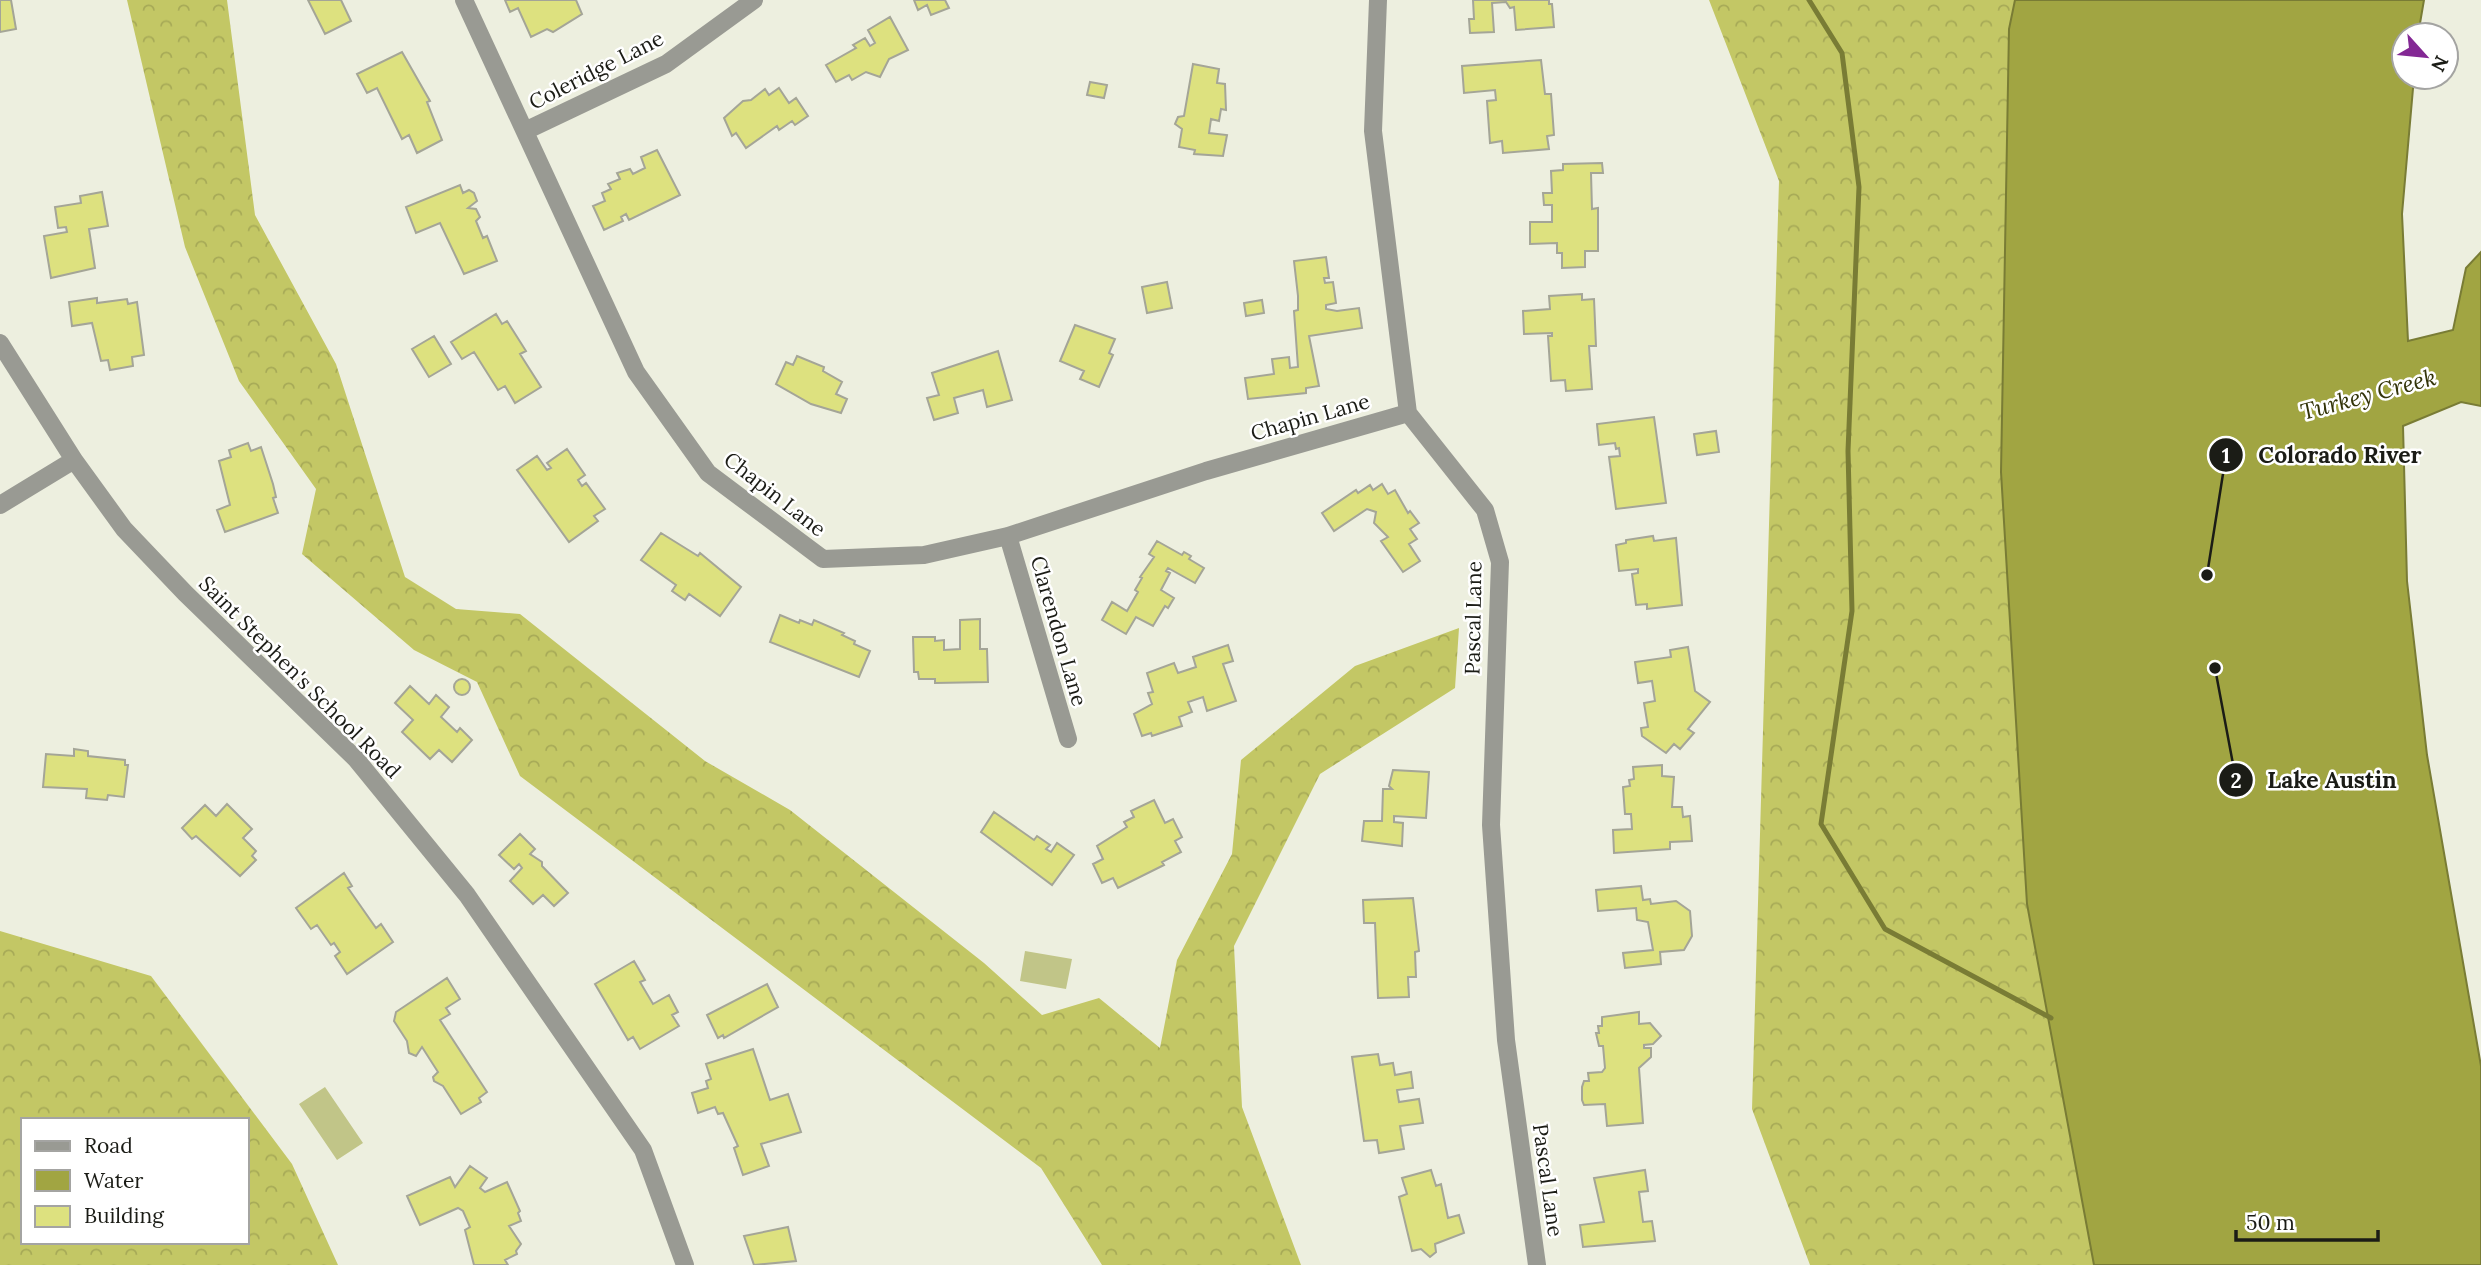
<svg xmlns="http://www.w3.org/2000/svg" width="2481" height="1265" font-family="Lora,serif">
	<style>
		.forest { fill: url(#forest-crowns); fill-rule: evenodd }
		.pitch { fill: #c1c588 }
		.water { fill: #a1a542; stroke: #797c35; stroke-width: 2 }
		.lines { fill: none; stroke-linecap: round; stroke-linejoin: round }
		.stream { stroke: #797c35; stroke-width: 5 }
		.building { fill: #dde17f; stroke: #a4a597; stroke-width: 2 }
		.minor { stroke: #999a93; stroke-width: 18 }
		.labels { text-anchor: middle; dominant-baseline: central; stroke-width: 5; stroke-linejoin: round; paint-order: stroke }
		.street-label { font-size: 21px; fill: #1b1c16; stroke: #fff }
		.water-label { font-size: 23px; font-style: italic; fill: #333409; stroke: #fff }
		.leader { fill: none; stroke: #1b1c16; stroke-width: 2.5 }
		.callout-dot { fill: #1b1c16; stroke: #fff; stroke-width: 2.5 }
		.mark-label { font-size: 21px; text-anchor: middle; font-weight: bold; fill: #fff }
		.callout-label { font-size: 23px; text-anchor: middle; font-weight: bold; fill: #1b1c16; stroke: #fff; stroke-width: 5; stroke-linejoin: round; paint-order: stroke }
	</style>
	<defs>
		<pattern id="forest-crowns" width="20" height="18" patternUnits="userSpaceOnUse" patternTransform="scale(1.75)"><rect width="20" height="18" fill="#c3c765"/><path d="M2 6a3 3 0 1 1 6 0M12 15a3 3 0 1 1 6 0" fill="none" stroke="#a7aa57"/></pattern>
	</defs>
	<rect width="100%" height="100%" fill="#edefdf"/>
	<path class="forest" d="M127,0H227L255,215L336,364L405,577L456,609L520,614L705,761L790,810L984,963L1042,1015L1099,998L1160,1048L1177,960L1232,854L1241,760L1355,666L1459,628L1455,688L1320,774L1234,946L1242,1107L1301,1265H1102L1041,1168L520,776L477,682L414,650L302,554L316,489L239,381L185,247Z
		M1709,0H2015L2009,29L2001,472L2027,904L2094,1265H1810L1752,1109L1779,181Z
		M0,931L151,976L292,1164L338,1265H0ZM23,1120H247V1242H23Z"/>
	<path class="pitch" d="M1025,951L1072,959L1066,989L1020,981Z
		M325,1087L363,1143L337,1160L299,1104Z"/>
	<path class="water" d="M2015,0H2424L2418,35H2404V77H2414L2402,214L2408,341L2453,330L2466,268L2481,252V406L2461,402L2403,426L2407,581L2427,755L2481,1066V1265H2094L2027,904L2001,472L2009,29Z"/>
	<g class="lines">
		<path class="stream" d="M1809,0L1842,53L1859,187L1848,451L1852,611L1821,824L1885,929L2051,1018"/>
	</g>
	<path class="building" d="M0,0H11L16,29L0,32Z
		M308,0H341L351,21L325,34Z
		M505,0H576L582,14L553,32L547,29L531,37L518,8L510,12Z
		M914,0H945L949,8L931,15L927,5L918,10Z
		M1473,0H1549V4H1552L1554,27L1516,30L1514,7L1510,8L1506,2L1492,3L1494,32L1470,33L1469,19H1474Z
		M890,17L908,50L889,59L880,77L866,72L852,80L849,75L836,82L826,65L856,48L853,45L865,38L870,46L875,43L868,30Z
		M402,52L430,101L427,102L442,140L417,153L409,135L402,139L377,88L367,93L357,74Z
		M1541,60L1545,94H1551L1554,135L1547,136L1549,149L1503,153L1502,141L1490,143L1487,101L1496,100L1495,90L1464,93L1462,66Z
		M1193,64L1219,69L1217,83L1225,84L1226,110L1221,109L1219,121L1211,119L1209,133L1227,135L1223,156L1194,154L1195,150L1179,147L1182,129L1175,124L1178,117L1184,116Z
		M1090,82L1107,85L1104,98L1087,95Z
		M779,88L789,103L796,98L808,116L795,125L792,121L779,130L777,126L746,148L736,133L732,136L724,118L743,101L751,100L765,89L769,95Z
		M657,150L680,195L629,220L626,214L621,217L623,221L604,230L593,206L605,201L602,193L611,189L608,184L620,179L617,173L630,169L633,174L645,168L641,157Z
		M1602,163L1603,173H1591L1592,209L1598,208V251H1585V267L1562,268V253H1557V243L1530,244V222H1552V205H1544L1543,193H1552L1551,171L1563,170V164Z
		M460,185L463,193L469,190L474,193L477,201L468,208L476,209L480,217L476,221L483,238L487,236L497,261L464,274L440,223L416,233L406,207Z
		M102,192L108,226L89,229L95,268L51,278L44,236L67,232L66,227L58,228L55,207L81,203L80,196Z
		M1326,257L1329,278H1324L1325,283L1333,282L1336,303L1326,305V309L1337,311L1359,308L1362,328L1309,336L1319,386L1306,388V393L1248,399L1245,378L1274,374L1272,359L1289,357L1290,368L1298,367L1294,311L1298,310V296L1294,261Z
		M1167,282L1172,308L1147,313L1142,287Z
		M1582,294V300L1594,299L1596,346H1589L1592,389L1566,391L1565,380L1551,381L1548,336H1552V333L1524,334L1523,311L1550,309L1549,296Z
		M97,298V303L127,299L128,304L137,302L144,355L132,357L133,366L110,370L108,360L101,361L92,323L72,326L69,302Z
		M1262,300L1264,313L1246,316L1244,303Z
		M496,314L502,324L507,321L526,351L520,354L541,387L515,403L505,386L498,390L474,352L462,359L451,342Z
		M1075,325L1115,339L1109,353L1113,355L1099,387L1080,379L1084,371L1060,361Z
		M434,336L451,364L429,377L412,349Z
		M998,351L1012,400L987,407L983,390L954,398L958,413L934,420L927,398L939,395L932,373Z
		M797,356L824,367L823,371L842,382L836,394L847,399L841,413L811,404L776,384L786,362L793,365Z
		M1654,417L1666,503L1616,509L1609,457L1620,456L1619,448L1616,449L1615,443L1599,445L1597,424Z
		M1716,431L1719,452L1697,455L1694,434Z
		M248,443L251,451L261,447L273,484L276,497L273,498L278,513L225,532L217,510L230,505L219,461L231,457L229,450Z
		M567,449L585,475L578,480L582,486L586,483L605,509L594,516L598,521L569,542L517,470L537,456L547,470L551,468L547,463Z
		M1382,484L1388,494L1395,490L1408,513L1410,511L1419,523L1410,529L1417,539L1409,544L1420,561L1403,572L1381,541L1388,537L1374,523L1376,512L1367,509L1334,531L1322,513L1356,490L1358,493L1370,485L1373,490Z
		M661,533L698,556L700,553L741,587L720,616L689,594L685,600L672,591L676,585L641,560Z
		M1653,536L1654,541L1676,538L1682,605L1647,609V604L1636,605L1632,574L1638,573V569L1619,571L1616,545L1626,543V540Z
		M1157,541L1182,555L1184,552L1191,556L1189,559L1204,568L1195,583L1168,568L1166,571L1170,573L1161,590L1174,598L1168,608L1165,606L1153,626L1136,617L1126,634L1102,620L1112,602L1127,611L1138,592L1135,590L1142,578L1140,577L1154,557L1149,554Z
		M780,615L799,623L800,620L812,625L814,620L844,633L842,635L855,641L854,644L870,651L859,677L770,642Z
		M980,619V649H987L988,682L935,683V679H919L918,672H914L913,637H935V641L944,640V650L960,649V620Z
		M1228,645L1233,661L1223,664L1236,701L1207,711L1203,697L1188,702L1192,712L1179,717L1182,726L1152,736L1151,733L1142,736L1134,714L1152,704L1148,693L1153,692L1147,673L1174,663L1178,673L1196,667L1193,657Z
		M1688,647L1695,691L1710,702L1688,729L1694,733L1680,749L1674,744L1666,753L1642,736L1641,728L1648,727L1644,703L1655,701L1652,681L1638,683L1635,662L1671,657L1670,650Z
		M454 687a8 8 0 1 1 16 0a8 8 0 1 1-16 0Z
		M410,686L429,704L436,695L449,707L441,717L457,732L460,728L472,740L452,762L439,750L430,759L402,732L413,720L395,703Z
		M74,749L88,751V756L125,760V765H128L124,797L108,795L107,800L86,798L87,789L43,787L46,754L74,756Z
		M1662,765V776L1674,777L1672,807H1682L1683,817L1690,816L1692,841L1670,842V849L1614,853L1613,830L1632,829L1631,814H1625L1623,787L1630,786L1629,780L1634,779L1633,767Z
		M1393,770L1429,772L1426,818L1394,816V822L1403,823L1402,846L1362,841L1364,821H1382L1383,789H1392L1389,786Z
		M1154,800L1165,823L1173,819L1182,837L1175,841L1181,852L1162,862L1164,865L1118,888L1113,878L1102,883L1093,864L1103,859L1097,846L1127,827L1124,822L1134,817L1131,811Z
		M227,804L252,829L243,838L256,851L252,856L256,860L240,876L196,836L192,839L182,828L205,805L216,816Z
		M994,812L1034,840L1037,836L1050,845L1046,849L1051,852L1057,843L1074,855L1052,885L981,832Z
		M520,834L535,849L530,854L542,862V866L568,893L554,906L543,895L533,904L510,881L522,868L519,864L514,869L499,855Z
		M344,873L352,886L348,888L376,928L381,924L393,942L347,974L335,956L340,952L334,943L331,945L317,925L311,929L296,908Z
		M1641,886L1643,900L1650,899L1651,904L1676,901L1690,911L1692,936L1684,950L1660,952L1661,964L1625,968L1623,953L1653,950L1648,922L1637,920L1636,908L1598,911L1596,890Z
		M1413,898L1419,951L1415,952L1416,977H1408L1409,997L1378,998L1375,923H1364L1363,900Z
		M634,961L645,980L640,982L653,1004L669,995L678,1012L672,1015L679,1026L640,1049L633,1037L628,1040L595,984Z
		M447,978L460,999L446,1008L450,1014L440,1020L487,1092L479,1098L481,1102L461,1114L443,1086L434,1081L433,1077L438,1072L422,1047L416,1056L409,1053L407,1041L394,1021L396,1012Z
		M767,984L778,1007L724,1038L723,1035L718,1038L707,1015Z
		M1639,1012V1024L1650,1023L1661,1036L1653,1044L1644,1045V1048H1651V1057L1639,1068L1643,1123L1607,1126L1605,1104L1584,1105L1582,1100V1087L1584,1081H1589L1588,1073L1602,1072L1605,1068L1603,1046H1599L1596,1033H1599L1598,1026H1602V1017Z
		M753,1049L770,1100L788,1094L801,1132L761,1144L769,1166L743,1175L734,1148L738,1146L723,1113L718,1114L715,1107L698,1113L692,1093L708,1088L706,1081L711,1079L706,1064Z
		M1378,1054L1380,1065L1393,1063L1395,1075L1411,1072L1413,1088L1397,1090L1399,1102L1419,1099L1423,1123L1400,1126L1404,1149L1379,1153L1377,1140L1364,1141L1352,1057Z
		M470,1166L487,1178L480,1188L485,1192L507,1182L520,1211L518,1213L521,1221L509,1226L521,1244L516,1251L517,1254L505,1260L508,1265H474L465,1230L470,1227L463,1211L458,1208L420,1225L407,1196L450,1177L455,1187Z
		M1431,1170L1436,1186L1441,1184L1448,1218L1459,1215L1464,1233L1435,1244L1436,1252L1430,1257L1421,1249L1412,1251L1399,1197L1407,1194L1402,1178Z
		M1645,1170L1648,1191L1639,1192L1643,1222L1652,1221L1655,1241L1583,1247L1580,1225L1604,1222L1594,1178Z
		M788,1227L796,1261L754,1265L744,1236Z"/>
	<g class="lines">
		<path class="minor" d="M464,0L636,372L708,473L823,559L924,555L1008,536L1206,471L1408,413
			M1378,0L1373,131L1408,413L1485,510L1500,562L1491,825L1506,1040L1537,1265
			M525,131L666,64L754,0
			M0,343L74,460L124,529L185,593L356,759L467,895L643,1150L685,1265
			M0,505L74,460
			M1008,536L1068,739"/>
	</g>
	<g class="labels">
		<g class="street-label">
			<text transform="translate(596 70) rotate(-27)">Coleridge Lane</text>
			<text transform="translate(1310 417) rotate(-16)">Chapin Lane</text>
			<text transform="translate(775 494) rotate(38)">Chapin Lane</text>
			<text transform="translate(1473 618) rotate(-89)">Pascal Lane</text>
			<text transform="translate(1059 631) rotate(74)">Clarendon Lane</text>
			<text transform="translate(300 677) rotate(45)">Saint Stephen's School Road</text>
			<text transform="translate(1548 1180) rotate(82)">Pascal Lane</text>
		</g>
		<g class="water-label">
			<text transform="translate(2368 394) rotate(-15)">Turkey Creek</text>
		</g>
	</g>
	<path class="leader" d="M2207 575L2226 455M2215 668L2236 780"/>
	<g class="callout-dot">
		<circle cx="2207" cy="575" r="7"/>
		<circle cx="2215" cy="668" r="7"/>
		<circle cx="2226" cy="455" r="18"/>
		<circle cx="2236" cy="780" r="18"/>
	</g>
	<g class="mark-label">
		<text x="2226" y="463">1</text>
		<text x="2236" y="788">2</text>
	</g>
	<g class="callout-label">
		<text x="2340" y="463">Colorado River</text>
		<text x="2332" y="788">Lake Austin</text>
	</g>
	<rect x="21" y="1118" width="228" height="126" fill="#ffffff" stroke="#a4a4a2" stroke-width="2"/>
	<rect x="35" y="1141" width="35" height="10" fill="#999a93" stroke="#a4a4a2" stroke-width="2"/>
	<text x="84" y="1153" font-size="21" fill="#1b1c16">Road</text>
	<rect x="35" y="1170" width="35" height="21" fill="#a1a542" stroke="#a4a4a2" stroke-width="2"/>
	<text x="84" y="1188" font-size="21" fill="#1b1c16">Water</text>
	<rect x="35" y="1206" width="35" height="21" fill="#dde17f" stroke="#a4a4a2" stroke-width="2"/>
	<text x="84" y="1223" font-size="21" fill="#1b1c16">Building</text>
	<g transform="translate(2425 56) rotate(117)"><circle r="33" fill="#ffffff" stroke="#a4a4a2" stroke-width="2"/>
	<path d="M0-5L12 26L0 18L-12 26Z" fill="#832894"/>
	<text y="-10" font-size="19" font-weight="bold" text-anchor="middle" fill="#1b1c16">N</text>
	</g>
	<path d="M2236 1230v10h142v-10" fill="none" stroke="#1b1c16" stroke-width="3.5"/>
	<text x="2246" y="1230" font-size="21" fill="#1b1c16" stroke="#ffffff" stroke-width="5" paint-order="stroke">50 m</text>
</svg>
